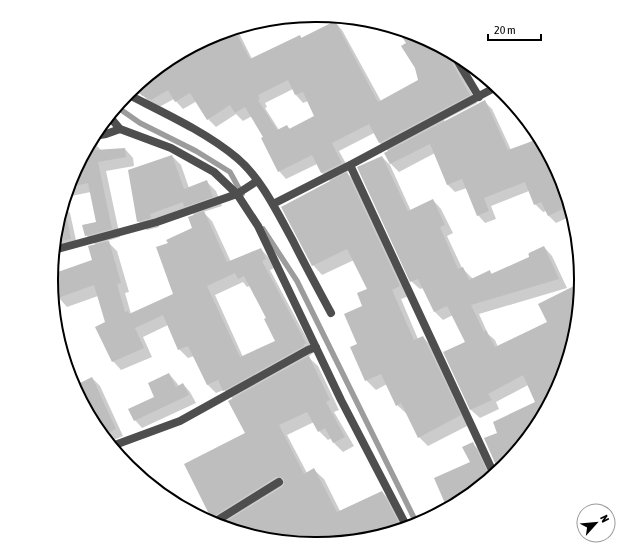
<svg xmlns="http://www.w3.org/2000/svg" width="632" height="559" font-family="'Asap Condensed',sans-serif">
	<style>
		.shadow { fill: #0003; fill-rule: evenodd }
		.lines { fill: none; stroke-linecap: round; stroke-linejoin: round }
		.stream { stroke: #9c9c9c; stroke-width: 5.5 }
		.building { fill: #bebebe; fill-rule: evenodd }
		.minor { stroke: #4e4e4e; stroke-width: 8 }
		.rim { fill: none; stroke: #000; stroke-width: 2 }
	</style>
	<rect width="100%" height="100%" fill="#fff"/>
	<path class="shadow" d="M335,22L342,30L381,101L419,81L417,35L445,50L459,70L477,103L444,120L445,122L484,101L492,109L511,150L535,141L527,121L536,133L560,178L575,228L576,230L569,217L556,223L548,215L546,211L543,212L535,204L529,191L491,206L496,219L485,223L478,215L467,188L455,192L447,184L435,153L399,172L391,164L385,153L389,152L380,143L374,133L339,151L350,171L346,172L357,183L409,296L401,299L418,339L423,337L432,347L469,425L428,446L419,437L407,414L397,405L387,384L376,390L366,380L358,344L364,306L369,289L354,260L322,275L313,265L331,182L322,173L317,164L286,179L279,171L265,137L252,116L243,121L236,114L216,127L208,119L197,101L183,109L174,99L159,107L150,103L141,93L137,95L132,90L169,59L215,35L237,29L252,59L300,36L302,39ZM293,89L296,95L303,103L308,101L315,117L291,130L287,126L279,130L265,108L267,107L265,103Z
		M97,132L99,141L97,146L101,150L125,149L133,158L134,166L106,171L120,237L107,241L117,251L129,292L125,293L131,314L174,295L169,244L193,228L195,216L191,211L158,223L159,227L147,230L138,221L172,156L181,165L189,188L207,182L216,191L222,206L203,212L212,221L231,262L261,249L269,258L274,268L270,270L314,352L308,357L318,366L339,410L334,412L354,446L343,452L334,443L332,438L328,440L319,431L314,422L287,435L307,473L314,470L324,479L340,511L382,492L391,501L405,528L367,539L316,544L264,539L221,526L212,517L246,433L233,399L224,390L216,393L207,384L194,356L188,358L179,349L168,325L143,337L152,357L121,370L113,361L106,323L98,296L67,307L59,298L52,279V275L93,260L96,245L86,235L98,223L91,192L66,197L72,178ZM243,282L247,287L250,286L267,318L277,341L243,357L215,295Z
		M382,157L390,165L411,211L433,200L441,209L453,233L447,236L462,268L473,279L490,272L492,274L530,258L528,254L544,247L552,256L567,288L479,314L488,334L495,340L498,347L548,322L572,288L579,295L575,331L560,381L536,427L499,470L485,439L499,434L536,402L528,385L496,402L499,409L480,418L471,410L445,353L466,342L453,315L443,320L435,312L423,288L420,289L411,281Z
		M63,207L70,213L77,245L54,250L57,228Z
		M169,374L176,382L179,386L183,384L190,392L196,403L142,428L135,420L155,397Z
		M92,378L100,386L123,436L109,442L96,426L77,391Z
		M473,444L481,452L492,475L463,500L471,462Z"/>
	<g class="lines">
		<path class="stream" d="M117,107L140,123L196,151L230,172L242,194
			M263,229L297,281L417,524"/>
	</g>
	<path class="building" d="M335,21L378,102L418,80L415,68L401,46L406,43L397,29L417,35L442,48L450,61H451L470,95L379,143L369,124L332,143L342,163L321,173L312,155L278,172L261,138L263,137L245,107L235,113L230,105L207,120L190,93L175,102L168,90L151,100L141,95L137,89L153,79L151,75L169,59L215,35L234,29L250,59L300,35L301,38ZM288,80L295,95L303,92L314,116L289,129L287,125L277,130L258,100L260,99L258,95Z
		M485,100L508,150L538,139L558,183L561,181L569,206L548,216L541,202L534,205L525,182L484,198L489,211L477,216L462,179L447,185L430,144L390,164L384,153Z
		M92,141H94L96,150L125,148L126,157L98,162L112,229L85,236L82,225L96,222L88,183L69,187L72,178Z
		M172,155L184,189L207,180L213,197L184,207L183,202L150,214L151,218L137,222L128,170Z
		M382,156L408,211L433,199L445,225L440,227L458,269L463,267L469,280L490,270L491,274L529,257V253L544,246L559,279L471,305L484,332L486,330L495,347L547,322L538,304L580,283L575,331L560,381L536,427L503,467L498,470L484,438L497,433L493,422L535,402L523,375L488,394L492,400L470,410L443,352L465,342L447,306L434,312L418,279L410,282L357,167Z
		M347,172L400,286L392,290L414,340L423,336L461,415L418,438L401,403L396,406L381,374L365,381L350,347L357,344L344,314L362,306L357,293L367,289L347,249L312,266L281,207Z
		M64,204L71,239L55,242L57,228Z
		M204,211L227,262L261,248L266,259L262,261L306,343L303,345L304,346L223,391L218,380L207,385L188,346L178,350L163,315L135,328L144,348L112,362L95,327L105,322L94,285L58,298L52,282V274L92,260L88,246L109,241L121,283L117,284L125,312L128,311L129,314L173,294L156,247L168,243L166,240L192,228L188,217ZM235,273L238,279L244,276L266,318L264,319L275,341L240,357L207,286Z
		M309,356L330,400L326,402L345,437L333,443L325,428L318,432L307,412L279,425L304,474L314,468L337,512L382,491L400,525L374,537L367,539L316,544L264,539L220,525L282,487L284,484V479L281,477H276L211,518L184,464L245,433L228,401Z
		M169,373L176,387L183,383L189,395L134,421L128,409L154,397L148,383Z
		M92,377L116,429L103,435L96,426L74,386Z
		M473,442L490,477L463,500L447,508L434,478L470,462L462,447Z"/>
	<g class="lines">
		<path class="minor" d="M454,55L479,97
			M127,94C164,113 206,132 237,158C261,178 278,214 293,241C305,265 318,289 331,313
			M109,116L120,129L171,148L214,172L237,194L258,226L341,400L407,527
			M94,136L106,134L120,129
			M350,165L494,474
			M273,204L350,165L496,87
			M54,250L157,222L237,194L257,181
			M112,446L180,421L308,350L316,347
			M213,523L279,482"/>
	</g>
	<path d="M0 0H632V559H0ZM315 22H317A257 257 0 0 1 574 279V280A257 257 0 0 1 317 537H315A257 257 0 0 1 58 280V279A257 257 0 0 1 315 22Z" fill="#fff" fill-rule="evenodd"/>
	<path class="rim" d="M315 22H317A257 257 0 0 1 574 279V280A257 257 0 0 1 317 537H315A257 257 0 0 1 58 280V279A257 257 0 0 1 315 22Z"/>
	<g transform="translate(596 523) rotate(63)"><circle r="19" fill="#ffffff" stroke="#999999"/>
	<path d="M0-3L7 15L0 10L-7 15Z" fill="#000000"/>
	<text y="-6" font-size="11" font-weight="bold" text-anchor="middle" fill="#000000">N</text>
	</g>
	<path d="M488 34v6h53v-6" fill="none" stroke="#000000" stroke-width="2"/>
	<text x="494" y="34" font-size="12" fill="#000000" stroke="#ffffff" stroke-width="3" paint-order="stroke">20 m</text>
</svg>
